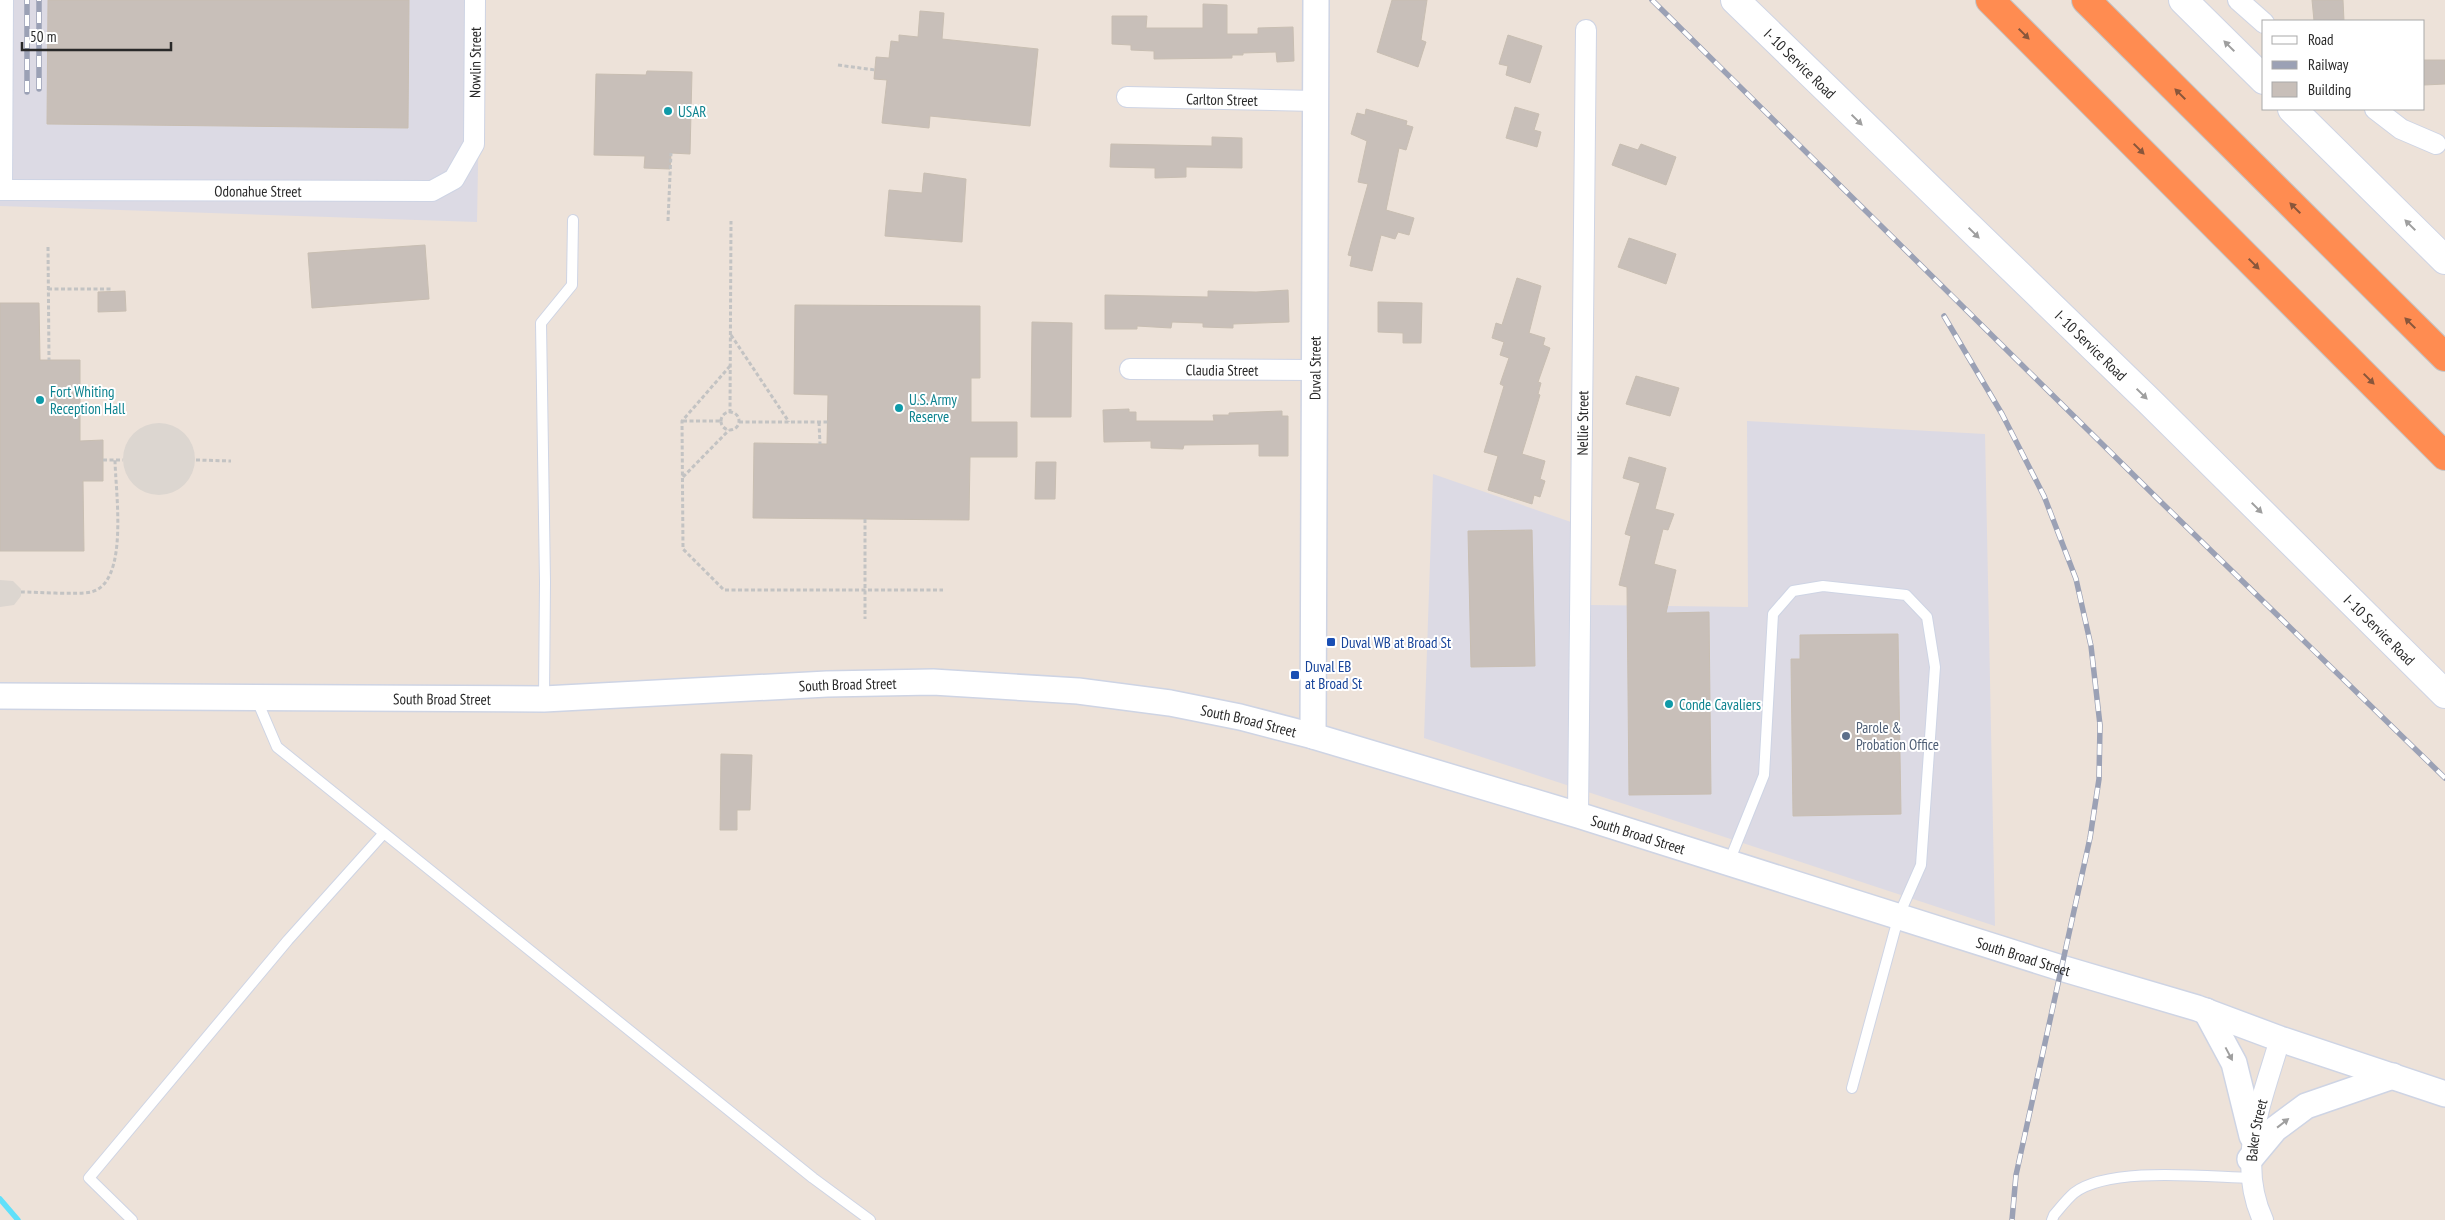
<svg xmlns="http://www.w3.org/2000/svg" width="2445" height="1220" font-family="'PT Sans Narrow',sans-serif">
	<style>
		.industrial { fill: #dcdae4 }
		.plaza { fill: #dcd6d0 }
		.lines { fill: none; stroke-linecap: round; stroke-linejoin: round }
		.stream { stroke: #60e0fa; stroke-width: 5.5 }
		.building { fill: #c8bfb9; stroke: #c8beb2 }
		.service-casing { stroke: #ced4e4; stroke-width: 12 }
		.minor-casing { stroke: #ced4e4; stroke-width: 22 }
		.tertiary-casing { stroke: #ced4e4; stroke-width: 28 }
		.secondary-casing { stroke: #ced4e4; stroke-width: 30 }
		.motorway-casing { stroke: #c3c3c3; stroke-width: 30 }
		.path { stroke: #c3c3c3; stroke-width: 3; stroke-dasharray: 4 2.5; stroke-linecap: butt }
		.service { stroke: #fff; stroke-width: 10 }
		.minor { stroke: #fff; stroke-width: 20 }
		.tertiary { stroke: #fff; stroke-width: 25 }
		.secondary { stroke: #fff; stroke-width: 28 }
		.motorway { stroke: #ff8c51; stroke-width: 28 }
		.rail-casing { stroke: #9ba1b5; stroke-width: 5.5 }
		.rail { stroke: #fff; stroke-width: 4; stroke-dasharray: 11; stroke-linecap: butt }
		.oneway { fill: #89563b }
		.oneway2 { fill: #9f9f9f }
		.culture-dot { fill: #0f9aa8; stroke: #fff; stroke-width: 2 }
		.transit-dot { fill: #1a4fb4; stroke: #fff; stroke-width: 2 }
		.service-dot { fill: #5c6f8a; stroke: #fff; stroke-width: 2 }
		.labels { text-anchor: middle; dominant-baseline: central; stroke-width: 4; stroke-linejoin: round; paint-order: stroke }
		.street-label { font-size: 15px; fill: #292929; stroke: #fff }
		.culture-label { font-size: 15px; fill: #0d838f; stroke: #fff; text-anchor: start }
		.transit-label { font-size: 15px; fill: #164399; stroke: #fff; text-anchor: start }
		.service-label { font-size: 15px; fill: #4e5e75; stroke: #fff; text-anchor: start }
	</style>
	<rect width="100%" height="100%" fill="#ede2d9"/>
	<path class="industrial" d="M0,0H481L477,222L0,206Z
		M1747,421L1985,434L1995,926L1424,738L1433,474L1591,529V605L1748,607Z"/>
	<path class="plaza" d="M123 459a36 36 0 1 1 72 0a36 36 0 1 1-72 0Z
		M0,580L13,581L21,589V596L14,605L0,607Z"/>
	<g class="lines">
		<path class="stream" d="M0,1199L18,1220"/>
	</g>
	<path class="building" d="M48,0H409L408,128L47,124Z
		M1392,0H1427L1421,40L1426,42L1418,67L1377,52Z
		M2312,0H2343L2344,21H2314Z
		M1203,4L1227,5V34H1258V28L1293,27L1294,61L1277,62L1276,52L1243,53V55H1232V58L1154,59V51L1131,50V45L1112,44V16H1147L1146,28H1203Z
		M920,11L944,13L942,39L1038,49L1030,126L930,116L929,128L882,123L887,80L874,79L876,57L889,58L891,41L899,42V35L918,37Z
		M1508,35L1542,46L1530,83L1506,75L1508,66L1499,64Z
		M2424,60H2445V84L2424,85Z
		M647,71L692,72L690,154L671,153L670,169L644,168L645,156L594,155L596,74L646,75Z
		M1515,107L1539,114L1534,130L1541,132L1537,147L1506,138Z
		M1366,109L1407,121L1406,125L1413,127L1406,150L1399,148L1386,210L1414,218L1409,235L1398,232L1395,239L1381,235L1372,271L1350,266L1352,256L1348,255L1368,184L1358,182L1367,141L1351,134L1357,113L1365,115Z
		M1212,137L1242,138V168L1186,167V177L1155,178V168L1110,167L1111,144L1212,146Z
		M1620,144L1638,150L1641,144L1676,157L1666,185L1612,165Z
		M924,173L966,179L962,242L885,236L889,190L922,193Z
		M1629,238L1676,254L1666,284L1618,267Z
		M425,245L429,299L312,308L308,253Z
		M1517,278L1541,286L1529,333L1545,338L1543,345L1550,348L1538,382L1541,383L1538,394L1540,395L1522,454L1545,461L1540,479L1545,481L1540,497L1534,495L1532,504L1488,490L1498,456L1484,452L1504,386L1500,384L1509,358L1500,355L1504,342L1492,338L1496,323L1502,325Z
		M1288,290L1289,322L1233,324V328L1203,327V323L1172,322L1171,328L1137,326V329H1105V295L1208,297V291L1256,292Z
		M125,291L126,311L98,312V292Z
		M1378,302L1422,303L1421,343H1403V333L1378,332Z
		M0,303H39L40,360H80V441L103,440V481H83L84,551H0Z
		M795,305L980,306V378H971V422H1017V457H970L969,520L753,518L754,443L827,444L828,395L794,394Z
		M1032,322L1072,323L1071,417H1031Z
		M1636,376L1679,388L1670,416L1626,404Z
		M1129,409V412H1136V421H1214L1213,415H1229V413L1282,411V416H1288V456H1259V444L1184,445L1183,449L1151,448V441L1104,442L1103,410Z
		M1629,457L1666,468L1655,509L1674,514L1668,530L1663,529L1654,564L1676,570L1666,613L1709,612L1711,794L1629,795L1627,587L1619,585L1631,536L1625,534L1640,483L1623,478Z
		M1036,462H1056L1055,499H1035Z
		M1532,530L1535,666L1471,667L1468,531Z
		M1898,634L1901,814L1793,816L1791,659H1800V635Z
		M721,754L752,755L750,810H737V830H720Z"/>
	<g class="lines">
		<defs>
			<path id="service" d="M256,698L277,747L813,1178L870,1220
				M544,699L545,582L541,323L572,285L573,220
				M1729,862L1764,775L1773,614L1793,591L1823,586L1906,595L1927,617L1935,667L1921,865L1899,915L1852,1088
				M132,1220L89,1178L288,940L384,833
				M2052,1220L2054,1215C2060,1208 2067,1199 2074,1193C2110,1166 2206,1177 2251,1178"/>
			<g id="minor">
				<path d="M2238,0L2264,23"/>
				<path id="s1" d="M1127,97L1316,101"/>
				<path d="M2375,109L2401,129L2436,144"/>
				<path id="s2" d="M0,190L432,191L454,179L474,144L475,0"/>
				<path d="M2,190L3,0"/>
				<path id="s3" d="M1130,369L1315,370"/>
				<path id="s4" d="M1578,815L1586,30"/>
				<path id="s5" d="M2263,1220C2235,1160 2263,1098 2280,1039"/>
			</g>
			<g id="tertiary">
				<path id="s6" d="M0,696L544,699L827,684L933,682L1078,691L1170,703L1240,717L1313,736L1578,815L2061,968L2197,1008L2280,1039L2445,1094"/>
				<path id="s7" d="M1313,736L1316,0"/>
				<path d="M2206,1011L2234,1063L2252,1136"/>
				<path d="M2250,1159L2275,1129L2306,1106L2393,1076"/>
			</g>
			<g id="secondary">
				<path id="s8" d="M1735,0L2149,401L2445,694"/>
				<path d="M2183,0L2264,80"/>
				<path d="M2292,109L2445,260"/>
			</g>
			<path id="motorway" d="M1990,0L2445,456
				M2086,0L2445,357"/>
		</defs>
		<use href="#service" class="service-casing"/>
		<use href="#minor" class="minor-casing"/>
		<use href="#tertiary" class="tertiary-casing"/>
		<use href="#secondary" class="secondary-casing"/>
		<use href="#motorway" class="motorway-casing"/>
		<path class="path" d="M838,65L875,70
			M668,221L671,153
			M48,247L49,360
			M48,289H111
			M731,335L789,422
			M730,366L682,421L683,549L724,590H943
			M721 421a9 9 0 1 1 18 0a9 9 0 1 1-18 0Z
			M730,413L731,221
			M683,421H721
			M739,422H828
			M819,422L820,444
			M103,460H123
			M196,460L231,461
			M683,477L729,430
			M865,519V619
			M21,592C38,592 75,595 91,592C130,583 115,489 115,459"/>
		<use href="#service" class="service"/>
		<use href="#minor" class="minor"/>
		<use href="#tertiary" class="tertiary"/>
		<use href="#secondary" class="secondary"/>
		<use href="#motorway" class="motorway"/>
		<defs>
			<path id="rail" d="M1652,0L2163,504L2445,778
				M39,89V0
				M27,92V0
				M1944,316L2002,414L2044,496L2076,579L2091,646L2100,725L2099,779L2090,838L2016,1175L2012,1220"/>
		</defs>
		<use href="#rail" class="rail-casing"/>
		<use href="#rail" class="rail"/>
	</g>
	<defs><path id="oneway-solid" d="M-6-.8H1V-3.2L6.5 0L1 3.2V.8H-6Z" transform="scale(1.25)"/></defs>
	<g class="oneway">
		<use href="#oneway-solid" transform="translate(2024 34) rotate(45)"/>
		<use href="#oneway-solid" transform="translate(2180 94) rotate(-135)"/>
		<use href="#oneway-solid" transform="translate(2139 149) rotate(45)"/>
		<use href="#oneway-solid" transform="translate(2295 208) rotate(-135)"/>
		<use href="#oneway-solid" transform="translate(2254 264) rotate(45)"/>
		<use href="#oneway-solid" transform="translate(2410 323) rotate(-135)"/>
		<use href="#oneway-solid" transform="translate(2369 379) rotate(45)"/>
	</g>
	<g class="oneway2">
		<use href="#oneway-solid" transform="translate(2229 46) rotate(-135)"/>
		<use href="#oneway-solid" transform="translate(1857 120) rotate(44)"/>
		<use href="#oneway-solid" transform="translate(2410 225) rotate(-135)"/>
		<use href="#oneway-solid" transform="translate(1974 233) rotate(44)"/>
		<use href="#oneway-solid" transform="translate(2142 394) rotate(44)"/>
		<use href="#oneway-solid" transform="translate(2257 508) rotate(45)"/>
		<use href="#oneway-solid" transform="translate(2229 1054) rotate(62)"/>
		<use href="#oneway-solid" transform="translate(2283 1123) rotate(-38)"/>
	</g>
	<g class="culture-dot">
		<circle cx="668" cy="111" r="5"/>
		<circle cx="40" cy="400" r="5"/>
		<circle cx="899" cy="408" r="5"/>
		<circle cx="1669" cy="704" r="5"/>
	</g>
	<g class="transit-dot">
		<rect x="1326" y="637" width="10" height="10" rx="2.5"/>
		<rect x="1290" y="670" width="10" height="10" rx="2.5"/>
	</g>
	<circle class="service-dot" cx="1846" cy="736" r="5"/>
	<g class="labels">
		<g class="street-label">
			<text stroke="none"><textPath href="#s2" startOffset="579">Nowlin Street</textPath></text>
			<text stroke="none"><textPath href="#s8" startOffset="91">I- 10 Service Road</textPath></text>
			<text stroke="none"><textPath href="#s1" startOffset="95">Carlton Street</textPath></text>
			<text stroke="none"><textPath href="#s2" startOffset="258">Odonahue Street</textPath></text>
			<text stroke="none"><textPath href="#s8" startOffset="496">I- 10 Service Road</textPath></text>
			<text stroke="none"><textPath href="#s7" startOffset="368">Duval Street</textPath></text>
			<text stroke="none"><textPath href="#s3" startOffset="92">Claudia Street</textPath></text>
			<text stroke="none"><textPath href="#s4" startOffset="392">Nellie Street</textPath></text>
			<text stroke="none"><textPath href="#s8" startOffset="901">I- 10 Service Road</textPath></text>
			<text stroke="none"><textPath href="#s6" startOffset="848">South Broad Street</textPath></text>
			<text stroke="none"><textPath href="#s6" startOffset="442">South Broad Street</textPath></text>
			<text stroke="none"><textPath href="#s6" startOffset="1252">South Broad Street</textPath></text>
			<text stroke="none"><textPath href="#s6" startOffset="1658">South Broad Street</textPath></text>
			<text stroke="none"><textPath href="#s6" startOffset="2062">South Broad Street</textPath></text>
			<text stroke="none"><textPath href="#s5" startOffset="92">Baker Street</textPath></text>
		</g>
		<g class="culture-label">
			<text x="678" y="111">USAR</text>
			<text x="50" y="391">Fort Whiting<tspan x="50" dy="17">Reception Hall</tspan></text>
			<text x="909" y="399">U.S. Army<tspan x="909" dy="17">Reserve</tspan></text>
			<text x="1679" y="704">Conde Cavaliers</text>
		</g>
		<g class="transit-label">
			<text x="1341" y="642">Duval WB at Broad St</text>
			<text x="1305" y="666">Duval EB<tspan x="1305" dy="17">at Broad St</tspan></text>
		</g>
		<g class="service-label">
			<text x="1856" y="727">Parole &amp;<tspan x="1856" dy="17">Probation Office</tspan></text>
		</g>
	</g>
	<rect x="2262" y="20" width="162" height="90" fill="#ffffff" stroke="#a9a9a9"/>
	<rect x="2272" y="36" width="25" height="8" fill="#ffffff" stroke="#a9a9a9"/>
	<text x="2308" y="45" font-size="15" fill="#292929">Road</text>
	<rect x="2272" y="61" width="25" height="8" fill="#9ba1b5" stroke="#a9a9a9"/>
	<text x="2308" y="70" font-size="15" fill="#292929">Railway</text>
	<rect x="2272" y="82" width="25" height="15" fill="#c8bfb9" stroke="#a9a9a9"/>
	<text x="2308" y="95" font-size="15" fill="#292929">Building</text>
	<path d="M22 42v8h149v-8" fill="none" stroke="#292929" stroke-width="2.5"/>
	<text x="30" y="42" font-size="15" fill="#292929" stroke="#ffffff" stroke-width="4" paint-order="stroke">50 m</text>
</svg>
